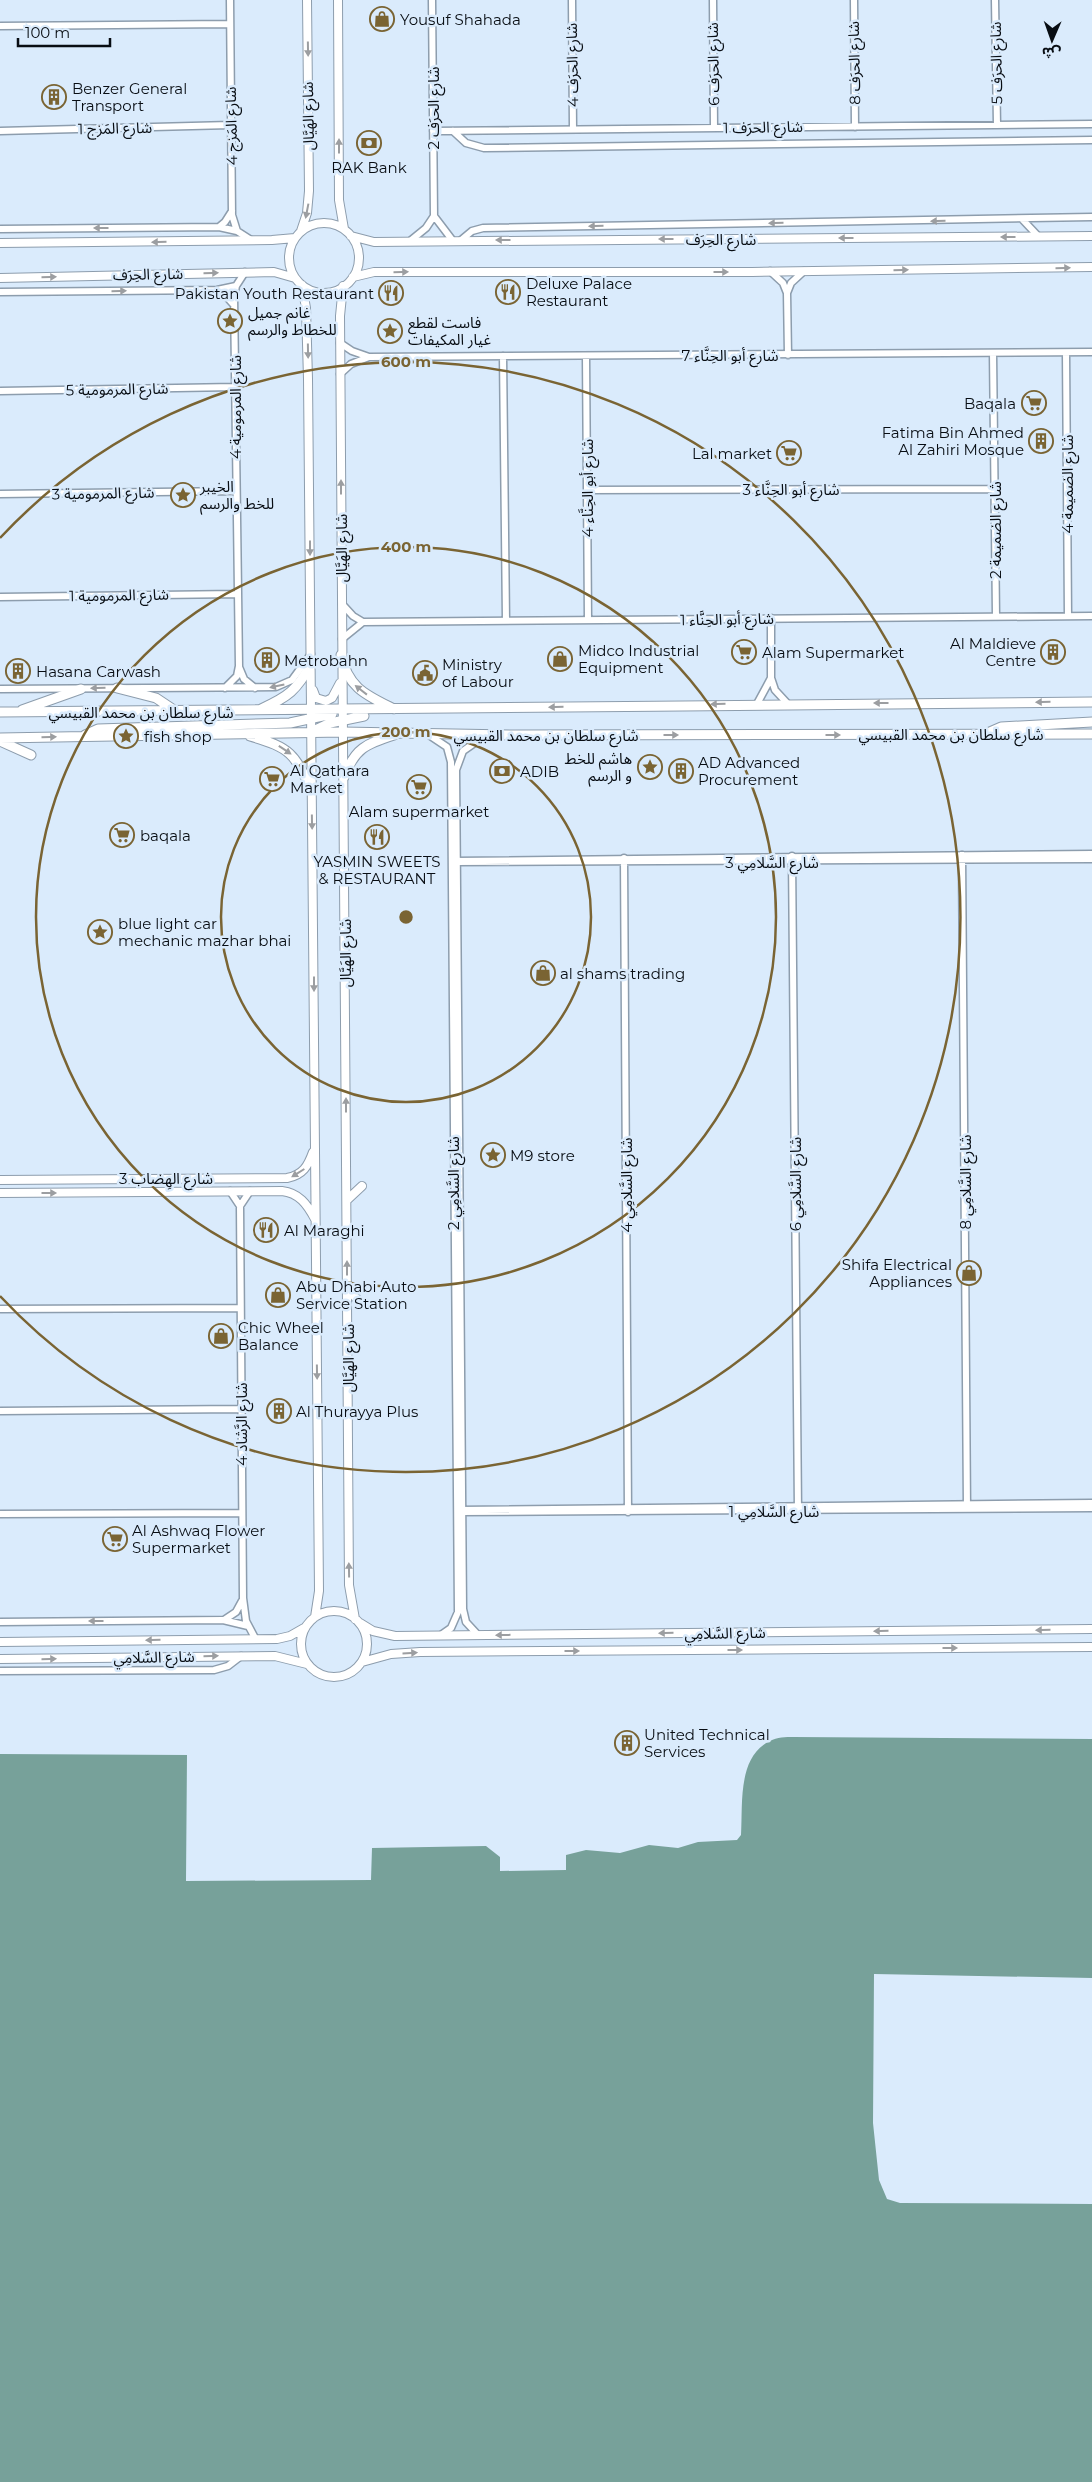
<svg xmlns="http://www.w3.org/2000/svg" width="1092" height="2482" font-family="Montserrat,'Noto Sans Arabic',sans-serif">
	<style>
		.water { fill: #77a19a }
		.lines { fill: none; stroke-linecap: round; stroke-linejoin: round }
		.minor-casing { stroke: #8d9dad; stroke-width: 9 }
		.tertiary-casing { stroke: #8d9dad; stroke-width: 10 }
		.secondary-casing { stroke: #8d9dad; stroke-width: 11 }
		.minor { stroke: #fff; stroke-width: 6 }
		.tertiary { stroke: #fff; stroke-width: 8 }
		.secondary { stroke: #fff; stroke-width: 9 }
		.oneway { fill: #9c9ea1 }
		.ring { fill: none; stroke: #7a6433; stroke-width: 2.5 }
		.labels { text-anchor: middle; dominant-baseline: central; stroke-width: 5; stroke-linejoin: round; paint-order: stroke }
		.poi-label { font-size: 15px; fill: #080d13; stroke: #daebfc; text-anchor: start }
		.street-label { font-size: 15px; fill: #080d13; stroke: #daebfc }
		.centre { fill: #7a6433; stroke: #daebfc; stroke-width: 2.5 }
		.ring-label { font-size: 15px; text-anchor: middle; font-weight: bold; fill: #7a6433; stroke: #daebfc; stroke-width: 5; stroke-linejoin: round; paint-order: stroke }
	</style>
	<rect width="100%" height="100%" fill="#daebfc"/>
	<path class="water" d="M793,1737L1092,1739V1978L874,1974L873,2123L879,2180L887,2199L900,2203L1092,2204V2482H0V1754L187,1755L186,1881L371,1880L372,1848L486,1846L500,1857V1871L566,1870V1855L586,1850L620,1853L649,1845L678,1848L698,1842L737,1840L741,1835C743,1804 737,1757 770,1741C777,1737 786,1737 793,1737Z"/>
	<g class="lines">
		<defs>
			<path id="minor" d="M230,0L232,215L237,231L251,240
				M432,0L434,216L453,241
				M572,0L573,129
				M713,0L714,128
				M854,0L855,127
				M995,0L997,125
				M0,26L230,24
				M0,131L230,125
				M433,131L1092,124
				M453,131L466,143L484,148L1092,140
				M1022,219L1038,236
				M219,227L225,222L232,211
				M0,229L219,227L237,231
				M410,241L426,228L434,216
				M460,241L472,231L483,228L1092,217
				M770,271L783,283L787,293
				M218,291L225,295L234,305
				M0,292L217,290L236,286
				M340,343L352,351L369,357L1092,352
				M993,353L996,616
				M1066,353L1068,616
				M788,355L787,293L791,283L804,271
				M503,356L506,621
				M586,356L588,620
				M340,374L351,364L369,357
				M0,391L235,387
				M587,490L994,489
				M0,494L235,491
				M0,597L237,594
				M342,604L353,616L363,622L1092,616
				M771,618V678L775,690L787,703
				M342,639L363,622
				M239,667L244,679L255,688
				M225,688L237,676L239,666L234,296L236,286L245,272
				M0,689L276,687L292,680L311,654
				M757,704L771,678
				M429,735L447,747L451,762L458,1612L451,1628L441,1635
				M962,855L967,1509
				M792,856L798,1511
				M624,858L628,1512
				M454,861L1092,854
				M454,862L1092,859
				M230,1191L240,1206L243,1598L246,1621L255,1638
				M240,1206L250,1191
				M0,1309L240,1308
				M0,1411L241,1409
				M459,1510L1092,1503
				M460,1512L1092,1508
				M0,1514L242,1513
				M224,1620L236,1612L242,1601
				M0,1622L223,1620L248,1626
				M478,1635L466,1622L463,1609L456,770L463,751L486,735
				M0,1671L214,1670L228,1666L241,1656"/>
			<path id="tertiary" d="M338,0L339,200L344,229
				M289 258a35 35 0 1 1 70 0a35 35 0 1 1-70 0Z
				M301,231L307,213L309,191L307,0
				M351,236L374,242L1092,236
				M0,243L272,240L295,238
				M353,277L374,272H752L1092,267
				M0,278L274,272L295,278
				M302,285L306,308L308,379L319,1591L315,1617
				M343,286L340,316L349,1585L355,1619
				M313,690L316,698L326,701L332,698L340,683
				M0,1180L287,1178C303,1175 308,1166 313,1152
				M0,1193L282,1191C299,1193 307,1204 315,1219
				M347,1200L362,1186
				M347,1289L363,1305
				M301 1644a33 33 0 1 1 66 0a33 33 0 1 1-66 0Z
				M360,1623L373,1631L395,1636L1092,1629
				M0,1642L277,1639L290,1636L304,1628
				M0,1659L275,1656L307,1664
				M362,1662L391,1654L420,1652L1092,1647"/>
			<path id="secondary" d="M341,655C348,688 366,695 394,709
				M117,688L156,698L177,712
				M261,709C288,697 297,690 311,664
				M22,710L81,689
				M0,712C364,710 728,705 1092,702
				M315,730L330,723L364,716
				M985,734L1001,727L1092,722
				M85,735L98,729L290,723L332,714
				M250,736C291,748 294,753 312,791
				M0,738L342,732L515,735L1092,734
				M0,741L31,755
				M344,777C355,748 366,744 394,735"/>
		</defs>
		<use href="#minor" class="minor-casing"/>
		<use href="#tertiary" class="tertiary-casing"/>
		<use href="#secondary" class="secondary-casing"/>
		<use href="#minor" class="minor"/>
		<use href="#tertiary" class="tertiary"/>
		<use href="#secondary" class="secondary"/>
	</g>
	<defs><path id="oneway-solid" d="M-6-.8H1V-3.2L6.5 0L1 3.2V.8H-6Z" transform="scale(1.25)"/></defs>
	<g class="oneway">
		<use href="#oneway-solid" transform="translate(308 49) rotate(89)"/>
		<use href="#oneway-solid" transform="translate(339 146) rotate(-90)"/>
		<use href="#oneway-solid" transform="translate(307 211) rotate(101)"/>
		<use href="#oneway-solid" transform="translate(938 221) rotate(179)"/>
		<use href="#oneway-solid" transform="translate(776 223) rotate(179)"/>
		<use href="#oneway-solid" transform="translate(596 226) rotate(179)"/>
		<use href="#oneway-solid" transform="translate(101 228) rotate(180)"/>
		<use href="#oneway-solid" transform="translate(1008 237) rotate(180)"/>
		<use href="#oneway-solid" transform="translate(846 238) rotate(180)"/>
		<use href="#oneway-solid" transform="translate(666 239) rotate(180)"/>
		<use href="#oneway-solid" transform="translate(503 240) rotate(180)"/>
		<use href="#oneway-solid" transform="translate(159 242) rotate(179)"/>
		<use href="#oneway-solid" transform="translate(1063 268) rotate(-1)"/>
		<use href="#oneway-solid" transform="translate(901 270) rotate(-1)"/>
		<use href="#oneway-solid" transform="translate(401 272) rotate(-1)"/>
		<use href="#oneway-solid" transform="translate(721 272)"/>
		<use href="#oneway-solid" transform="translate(211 273) rotate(-1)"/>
		<use href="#oneway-solid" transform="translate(49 277) rotate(-1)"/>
		<use href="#oneway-solid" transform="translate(119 291) rotate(-1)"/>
		<use href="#oneway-solid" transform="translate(308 351) rotate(89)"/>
		<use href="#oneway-solid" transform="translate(341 487) rotate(-90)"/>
		<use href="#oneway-solid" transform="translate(310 548) rotate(90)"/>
		<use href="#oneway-solid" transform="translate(277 686) rotate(168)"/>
		<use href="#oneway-solid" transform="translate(98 688) rotate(178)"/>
		<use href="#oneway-solid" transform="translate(361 690) rotate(-142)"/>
		<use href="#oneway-solid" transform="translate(1043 702) rotate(179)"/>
		<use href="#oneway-solid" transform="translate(881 703) rotate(180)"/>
		<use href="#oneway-solid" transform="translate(718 704) rotate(179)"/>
		<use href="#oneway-solid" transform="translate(556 707) rotate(179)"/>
		<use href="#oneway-solid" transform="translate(671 735)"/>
		<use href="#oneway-solid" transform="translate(833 735)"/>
		<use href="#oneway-solid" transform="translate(49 737) rotate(-2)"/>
		<use href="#oneway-solid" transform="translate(285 750) rotate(34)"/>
		<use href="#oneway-solid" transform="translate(312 822) rotate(89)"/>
		<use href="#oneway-solid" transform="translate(314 984) rotate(90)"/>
		<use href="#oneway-solid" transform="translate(346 1105) rotate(-90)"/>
		<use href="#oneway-solid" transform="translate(298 1173) rotate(148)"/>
		<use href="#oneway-solid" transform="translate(49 1193)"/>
		<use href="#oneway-solid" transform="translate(347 1268) rotate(-90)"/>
		<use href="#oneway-solid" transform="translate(317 1372) rotate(89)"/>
		<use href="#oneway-solid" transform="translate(349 1570) rotate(-91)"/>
		<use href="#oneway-solid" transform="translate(96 1621) rotate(180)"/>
		<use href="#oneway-solid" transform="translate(1043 1630) rotate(179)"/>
		<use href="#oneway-solid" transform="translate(881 1631) rotate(179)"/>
		<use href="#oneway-solid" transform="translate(666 1633) rotate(179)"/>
		<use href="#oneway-solid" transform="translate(503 1635) rotate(179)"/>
		<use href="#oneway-solid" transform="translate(153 1640) rotate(179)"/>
		<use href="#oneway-solid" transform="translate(950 1648)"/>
		<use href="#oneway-solid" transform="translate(735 1650)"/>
		<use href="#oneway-solid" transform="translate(572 1651)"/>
		<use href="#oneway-solid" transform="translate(410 1653) rotate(-3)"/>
		<use href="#oneway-solid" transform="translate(211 1656) rotate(-1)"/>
		<use href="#oneway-solid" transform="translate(49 1659) rotate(-1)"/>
	</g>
	<g class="ring">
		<circle cx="406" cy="917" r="185"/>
		<circle cx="406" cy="917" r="370"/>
		<path d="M0 538A555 555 0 1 1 0 1296"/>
	</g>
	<defs>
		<symbol id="shop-ring" viewBox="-11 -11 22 22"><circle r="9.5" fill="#daebfc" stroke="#7a6433" stroke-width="1.5"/><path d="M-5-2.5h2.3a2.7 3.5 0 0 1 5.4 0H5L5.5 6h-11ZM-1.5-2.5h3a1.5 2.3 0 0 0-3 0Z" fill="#7a6433"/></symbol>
		<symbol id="building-ring" viewBox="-11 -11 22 22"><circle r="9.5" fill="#daebfc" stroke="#7a6433" stroke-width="1.5"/><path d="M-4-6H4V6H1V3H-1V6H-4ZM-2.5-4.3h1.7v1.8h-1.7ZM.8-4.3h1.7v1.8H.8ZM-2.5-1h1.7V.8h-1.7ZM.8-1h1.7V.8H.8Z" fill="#7a6433"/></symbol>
		<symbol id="bank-ring" viewBox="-11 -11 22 22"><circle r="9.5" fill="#daebfc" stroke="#7a6433" stroke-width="1.5"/><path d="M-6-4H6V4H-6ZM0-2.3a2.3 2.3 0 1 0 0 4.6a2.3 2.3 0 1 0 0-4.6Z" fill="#7a6433"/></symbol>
		<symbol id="restaurant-ring" viewBox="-11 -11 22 22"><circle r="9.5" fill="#daebfc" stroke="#7a6433" stroke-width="1.5"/><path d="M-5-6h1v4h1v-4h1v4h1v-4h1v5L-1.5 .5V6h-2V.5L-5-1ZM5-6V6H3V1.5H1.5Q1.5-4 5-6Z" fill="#7a6433"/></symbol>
		<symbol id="sight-ring" viewBox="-11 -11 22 22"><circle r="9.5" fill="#daebfc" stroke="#7a6433" stroke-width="1.5"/><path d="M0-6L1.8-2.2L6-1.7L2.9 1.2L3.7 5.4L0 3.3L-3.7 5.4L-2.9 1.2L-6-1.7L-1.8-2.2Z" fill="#7a6433"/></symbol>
		<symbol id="supermarket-ring" viewBox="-11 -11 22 22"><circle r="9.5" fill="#daebfc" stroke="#7a6433" stroke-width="1.5"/><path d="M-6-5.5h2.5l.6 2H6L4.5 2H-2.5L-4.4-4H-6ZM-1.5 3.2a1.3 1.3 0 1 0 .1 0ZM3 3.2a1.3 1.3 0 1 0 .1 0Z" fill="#7a6433"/></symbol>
		<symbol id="civic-ring" viewBox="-11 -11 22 22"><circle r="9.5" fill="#daebfc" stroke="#7a6433" stroke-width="1.5"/><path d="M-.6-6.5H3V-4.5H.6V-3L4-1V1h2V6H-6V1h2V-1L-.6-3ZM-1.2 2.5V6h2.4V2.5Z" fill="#7a6433"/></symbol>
	</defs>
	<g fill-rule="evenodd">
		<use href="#shop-ring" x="368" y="5" width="28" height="28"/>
		<use href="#building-ring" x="40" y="83" width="28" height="28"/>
		<use href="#bank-ring" x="355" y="129" width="28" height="28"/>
		<use href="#restaurant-ring" x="494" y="278" width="28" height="28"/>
		<use href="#restaurant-ring" x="377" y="279" width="28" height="28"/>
		<use href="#sight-ring" x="216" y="307" width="28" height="28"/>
		<use href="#sight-ring" x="376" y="317" width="28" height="28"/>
		<use href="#supermarket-ring" x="1020" y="389" width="28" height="28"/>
		<use href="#building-ring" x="1027" y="427" width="28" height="28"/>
		<use href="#supermarket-ring" x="775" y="439" width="28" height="28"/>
		<use href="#sight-ring" x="169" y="481" width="28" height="28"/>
		<use href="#supermarket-ring" x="730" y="638" width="28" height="28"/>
		<use href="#building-ring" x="1039" y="638" width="28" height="28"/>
		<use href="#shop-ring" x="546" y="645" width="28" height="28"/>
		<use href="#building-ring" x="253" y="646" width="28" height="28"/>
		<use href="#building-ring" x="4" y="657" width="28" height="28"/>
		<use href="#civic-ring" x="411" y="659" width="28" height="28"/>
		<use href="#sight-ring" x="112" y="722" width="28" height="28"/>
		<use href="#sight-ring" x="636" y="753" width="28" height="28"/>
		<use href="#bank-ring" x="488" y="757" width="28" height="28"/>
		<use href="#building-ring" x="667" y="757" width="28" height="28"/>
		<use href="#supermarket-ring" x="258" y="765" width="28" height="28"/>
		<use href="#supermarket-ring" x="405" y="773" width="28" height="28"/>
		<use href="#supermarket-ring" x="108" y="821" width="28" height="28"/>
		<use href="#restaurant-ring" x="363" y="823" width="28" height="28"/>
		<use href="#sight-ring" x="86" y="918" width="28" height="28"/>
		<use href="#shop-ring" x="529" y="959" width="28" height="28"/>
		<use href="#sight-ring" x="479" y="1141" width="28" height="28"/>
		<use href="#restaurant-ring" x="252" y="1216" width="28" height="28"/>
		<use href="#shop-ring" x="955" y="1259" width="28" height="28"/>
		<use href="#shop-ring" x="264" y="1281" width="28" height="28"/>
		<use href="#shop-ring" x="207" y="1322" width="28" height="28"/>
		<use href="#building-ring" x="265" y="1397" width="28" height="28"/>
		<use href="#supermarket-ring" x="101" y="1525" width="28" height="28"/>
		<use href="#building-ring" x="613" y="1729" width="28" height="28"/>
	</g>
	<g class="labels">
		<g class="poi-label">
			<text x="400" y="19">Yousuf Shahada</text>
			<text x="72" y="88">Benzer General<tspan x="72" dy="17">Transport</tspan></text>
			<text x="369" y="167" text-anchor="middle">RAK Bank</text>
			<text x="526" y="283">Deluxe Palace<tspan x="526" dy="17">Restaurant</tspan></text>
			<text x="374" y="293" text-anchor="end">Pakistan Youth Restaurant</text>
			<text x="248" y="312">غانم جمیل<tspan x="248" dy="17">للخطاط والرسم</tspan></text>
			<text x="408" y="322">فاست لقطع<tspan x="408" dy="17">غيار المكيفات</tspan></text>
			<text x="1016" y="403" text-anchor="end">Baqala</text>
			<text x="1024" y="432" text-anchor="end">Fatima Bin Ahmed<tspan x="1024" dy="17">Al Zahiri Mosque</tspan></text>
			<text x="772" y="453" text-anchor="end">Lal market</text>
			<text x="200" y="486">الخیبر<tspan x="200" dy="17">للخط والرسم</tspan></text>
			<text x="1036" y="643" text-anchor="end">Al Maldieve<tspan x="1036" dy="17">Centre</tspan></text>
			<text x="578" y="650">Midco Industrial<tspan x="578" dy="17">Equipment</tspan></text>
			<text x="762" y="652">Alam Supermarket</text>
			<text x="284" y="660">Metrobahn</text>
			<text x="442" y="664">Ministry<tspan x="442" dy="17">of Labour</tspan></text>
			<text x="36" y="671">Hasana Carwash</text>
			<text x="144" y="736">fish shop</text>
			<text x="632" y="758" text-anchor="end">هاشم للخط<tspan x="632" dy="17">و الرسم</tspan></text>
			<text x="698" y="762">AD Advanced<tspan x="698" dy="17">Procurement</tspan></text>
			<text x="290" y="770">Al Qathara<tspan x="290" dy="17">Market</tspan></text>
			<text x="520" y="771">ADIB</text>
			<text x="419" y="811" text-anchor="middle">Alam supermarket</text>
			<text x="140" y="835">baqala</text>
			<text x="377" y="861" text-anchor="middle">YASMIN SWEETS<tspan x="377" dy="17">&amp; RESTAURANT</tspan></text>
			<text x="118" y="923">blue light car<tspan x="118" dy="17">mechanic mazhar bhai</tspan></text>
			<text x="560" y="973">al shams trading</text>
			<text x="510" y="1155">M9 store</text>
			<text x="284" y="1230">Al Maraghi</text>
			<text x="952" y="1264" text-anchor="end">Shifa Electrical<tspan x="952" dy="17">Appliances</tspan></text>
			<text x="296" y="1286">Abu Dhabi Auto<tspan x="296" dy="17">Service Station</tspan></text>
			<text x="238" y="1327">Chic Wheel<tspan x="238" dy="17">Balance</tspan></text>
			<text x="296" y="1411">Al Thurayya Plus</text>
			<text x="132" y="1530">Al Ashwaq Flower<tspan x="132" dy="17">Supermarket</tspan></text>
			<text x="644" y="1734">United Technical<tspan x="644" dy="17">Services</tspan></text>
		</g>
		<g class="street-label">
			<text transform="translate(854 63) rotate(-91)">شارع الحرَف 8</text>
			<text transform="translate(996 63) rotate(-91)">شارع الحرَف 5</text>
			<text transform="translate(713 64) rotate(-91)">شارع الحرَف 6</text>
			<text transform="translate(572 65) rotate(-91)">شارع الحرَف 4</text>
			<text transform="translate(433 108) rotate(-90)">شارع الحرَف 2</text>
			<text transform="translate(308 116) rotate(-91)">شارع الهَيَّال</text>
			<text transform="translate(231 126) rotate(-91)">شارع المَزج 4</text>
			<text transform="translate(763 127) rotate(-1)">شارع الحرَف 1</text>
			<text transform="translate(115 128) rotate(-1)">شارع المَزج 1</text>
			<text x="721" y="239">شارع الحِرَف</text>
			<text transform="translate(148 274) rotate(-1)">شارع الحِرَف</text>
			<text x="730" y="355">شارع أبو الحِنَّاء 7</text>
			<text transform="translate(117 389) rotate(-1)">شارع المرمومية 5</text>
			<text transform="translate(235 407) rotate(-90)">شارع المرمومية 4</text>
			<text transform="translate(1067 484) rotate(-90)">شارع الضميمة 4</text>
			<text transform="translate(587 488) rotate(-90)">شارع أبو الحِنَّاء 4</text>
			<text x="791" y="489">شارع أبو الحِنَّاء 3</text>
			<text transform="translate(103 493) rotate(-1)">شارع المرمومية 3</text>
			<text transform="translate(995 530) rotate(-90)">شارع الضميمة 2</text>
			<text transform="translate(341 548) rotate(-90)">شارع الهَيَّال</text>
			<text transform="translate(119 595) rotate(-1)">شارع المرمومية 1</text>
			<text transform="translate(727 619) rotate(-1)">شارع أبو الحِنَّاء 1</text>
			<text x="141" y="712">شارع سلطان بن محمد القبيسي</text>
			<text x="951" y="734">شارع سلطان بن محمد القبيسي</text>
			<text x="546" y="735">شارع سلطان بن محمد القبيسي</text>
			<text x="772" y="862">شارع السَّلامِي 3</text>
			<text transform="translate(345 953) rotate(-90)">شارع الهَيَّال</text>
			<text x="166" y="1178">شارع الهِضاب 3</text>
			<text transform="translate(965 1182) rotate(-90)">شارع السَّلامِي 8</text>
			<text transform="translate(453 1183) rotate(-90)">شارع السَّلامِي 2</text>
			<text transform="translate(795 1184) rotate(-90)">شارع السَّلامِي 6</text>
			<text transform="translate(626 1185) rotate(-90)">شارع السَّلامِي 4</text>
			<text transform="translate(348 1358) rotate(-90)">شارع الهَيَّال</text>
			<text transform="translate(241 1424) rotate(-90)">شارع الرَّشاد 4</text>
			<text x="774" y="1511">شارع السَّلامِي 1</text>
			<text transform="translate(725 1633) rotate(-1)">شارع السَّلامِي</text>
			<text transform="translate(154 1657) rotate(-1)">شارع السَّلامِي</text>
		</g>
	</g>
	<circle cx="406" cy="917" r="8" class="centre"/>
	<g class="ring-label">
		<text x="406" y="367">600 m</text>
		<text x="406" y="552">400 m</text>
		<text x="406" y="737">200 m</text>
	</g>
	<g transform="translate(1052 40) rotate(182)" stroke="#daebfc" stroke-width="4" paint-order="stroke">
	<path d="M0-4L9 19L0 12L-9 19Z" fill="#080d13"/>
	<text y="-8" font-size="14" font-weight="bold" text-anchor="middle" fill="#080d13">ش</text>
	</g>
	<path d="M18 38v8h92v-8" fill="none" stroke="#080d13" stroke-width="2.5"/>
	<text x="25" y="38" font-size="15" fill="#080d13" stroke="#daebfc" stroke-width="4" paint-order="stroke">100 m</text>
</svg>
